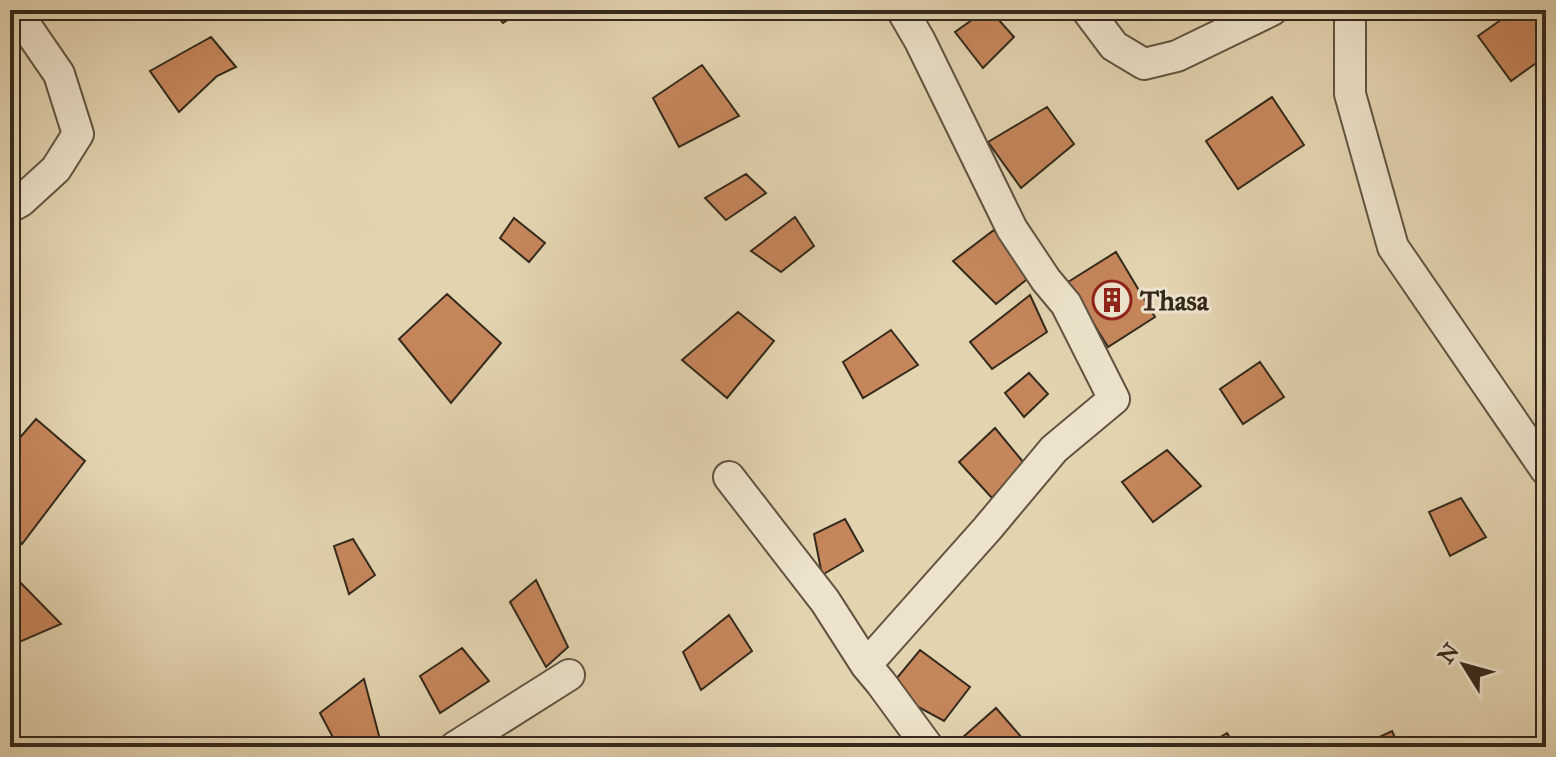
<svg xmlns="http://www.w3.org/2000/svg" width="1556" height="757" font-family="'IM FELL Great Primer',serif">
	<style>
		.building { fill: #c6865c; stroke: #34291c; stroke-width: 2 }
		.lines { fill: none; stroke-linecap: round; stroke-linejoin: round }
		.minor-casing { stroke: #605441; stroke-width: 34 }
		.minor { stroke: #ede3cc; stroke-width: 30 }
		.labels { text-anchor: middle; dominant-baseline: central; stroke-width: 6; stroke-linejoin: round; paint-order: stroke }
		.poi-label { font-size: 28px; font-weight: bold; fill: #34291c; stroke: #ede3cc; text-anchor: start }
	</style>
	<rect width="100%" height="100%" fill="#e3d4b0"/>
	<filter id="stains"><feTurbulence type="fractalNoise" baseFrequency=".0025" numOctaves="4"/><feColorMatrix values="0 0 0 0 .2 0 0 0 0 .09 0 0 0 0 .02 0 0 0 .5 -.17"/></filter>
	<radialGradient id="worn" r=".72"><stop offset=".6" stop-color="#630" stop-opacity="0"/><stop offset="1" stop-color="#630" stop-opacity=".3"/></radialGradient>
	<path class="building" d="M492,10H522L503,23Z
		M986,10H990L1014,37L983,68L955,32Z
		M1515,10H1546V56L1511,81L1478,36Z
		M211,37L236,67L217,76L179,112L150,71Z
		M702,65L739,116L679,147L653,98Z
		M1272,97L1304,145L1238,189L1206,141Z
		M1047,107L1074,144L1021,188L988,142Z
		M746,174L766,193L726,220L705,198Z
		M795,217L814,246L781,272L751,251Z
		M514,218L545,243L529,262L500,238Z
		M994,230L1031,276L996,304L953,261Z
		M1116,252L1155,317L1108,347L1068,282Z
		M447,294L501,343L451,403L399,339Z
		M1030,295L1047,332L992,369L970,342Z
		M738,312L774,341L727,398L682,360Z
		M891,330L918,365L863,398L843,362Z
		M1260,362L1284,397L1243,424L1220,389Z
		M1029,373L1048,394L1024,417L1005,393Z
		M36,419L85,461L22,544L10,528V449Z
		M995,428L1024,463L992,498L959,462Z
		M1167,450L1201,486L1153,522L1122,482Z
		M1461,498L1486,537L1450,556L1429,512Z
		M845,519L863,551L822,575L814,534Z
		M353,539L375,575L349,594L334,546Z
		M10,572L61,624L10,646Z
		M536,580L568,647L546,667L510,602Z
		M729,615L752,651L701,690L683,652Z
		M462,648L489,681L440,713L420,676Z
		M920,650L970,687L944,721L887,690Z
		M364,679L382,747H338L320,713Z
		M996,708L1029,746L1028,747H956L954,745Z
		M1392,731L1399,747H1358Z
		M1227,733L1236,747H1204Z"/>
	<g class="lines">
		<defs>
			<path id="minor" d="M1087,10L1114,46L1144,64L1177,56L1272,10
				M1350,10V94L1393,247L1546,470
				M10,207L21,201L56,169L78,134L59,74L15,10
				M729,477L825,601L866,665L881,683L928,747
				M866,665L987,529L1054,449L1114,399L1066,304L1046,280L1012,229L920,41L902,10
				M455,747L569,675"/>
		</defs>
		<use href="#minor" class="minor-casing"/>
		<use href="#minor" class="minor"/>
	</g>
	<defs>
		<symbol id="building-ring" viewBox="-11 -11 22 22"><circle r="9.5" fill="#ede3cc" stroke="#8f2418" stroke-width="1.5"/><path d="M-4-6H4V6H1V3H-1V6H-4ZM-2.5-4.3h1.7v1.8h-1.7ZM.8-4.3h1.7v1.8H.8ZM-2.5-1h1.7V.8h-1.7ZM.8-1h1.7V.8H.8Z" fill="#8f2418"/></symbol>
	</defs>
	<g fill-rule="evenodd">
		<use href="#building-ring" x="1090" y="278" width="44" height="44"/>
	</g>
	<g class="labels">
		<g class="poi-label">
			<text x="1140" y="300">Thasa</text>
		</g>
	</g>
	<rect width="1556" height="757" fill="none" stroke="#e3d4b0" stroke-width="40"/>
	<rect x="12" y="12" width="1532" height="733" fill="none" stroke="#34291c" stroke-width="4"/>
	<rect x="20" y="20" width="1516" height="717" fill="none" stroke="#34291c" stroke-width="2"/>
	<g transform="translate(1464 665) rotate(307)" stroke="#ede3cc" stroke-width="6" paint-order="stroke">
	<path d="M0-6L14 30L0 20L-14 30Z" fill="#34291c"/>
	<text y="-12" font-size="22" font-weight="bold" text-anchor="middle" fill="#34291c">N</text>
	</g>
	<rect width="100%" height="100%" filter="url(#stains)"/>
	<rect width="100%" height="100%" fill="url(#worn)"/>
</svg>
